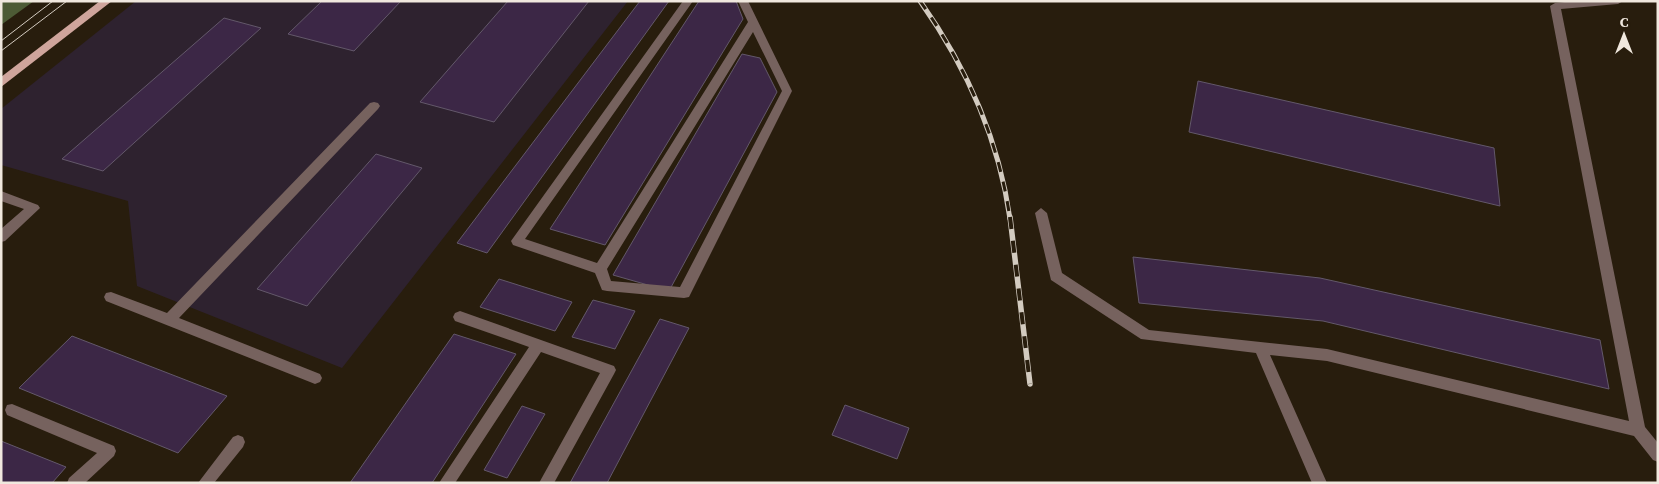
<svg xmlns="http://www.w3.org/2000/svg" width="1659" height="484" font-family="'Source Serif 4',serif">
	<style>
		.education { fill: #2e222f }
		.forest { fill: #4d5b35 }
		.building { fill: #3c2746; stroke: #63586a }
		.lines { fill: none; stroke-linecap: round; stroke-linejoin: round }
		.minor { fill: #76625e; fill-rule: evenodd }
		.major { fill: #cfa59c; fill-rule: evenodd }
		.tram { stroke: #d3cbc0; stroke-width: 1 }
		.rail-far1-casing { stroke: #d3cbc0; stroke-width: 5 }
		.rail-casing { stroke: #d3cbc0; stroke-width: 5.5 }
		.rail-far1 { stroke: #281d0d; stroke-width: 3; stroke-dasharray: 10; stroke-linecap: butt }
		.rail { stroke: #281d0d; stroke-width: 4; stroke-dasharray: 12; stroke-linecap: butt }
	</style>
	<rect width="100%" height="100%" fill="#281d0d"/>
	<path class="education" d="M136,1H628L342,368L137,286L128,201L1,165V109Z"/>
	<path class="forest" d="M1,1H34L1,25Z"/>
	<path class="building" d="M322,1H401L354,51L288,34Z
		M508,1H589L494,122L420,102Z
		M640,1H669L487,253L457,243Z
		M699,1H736L743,19L605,245L550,229Z
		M224,18L261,28L103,171L62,159Z
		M742,54L760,58L777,92L669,291L613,275Z
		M1198,81L1494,148L1500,206L1189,132Z
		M376,154L422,168L307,306L257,289Z
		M1133,257L1320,278L1600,340L1609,389L1323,321L1139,303Z
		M499,279L572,302L555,331L480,307Z
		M593,300L635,311L615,349L572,337Z
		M660,319L689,328L607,483H570Z
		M454,334L516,354L432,483H350Z
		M72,336L227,396L178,453L19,388Z
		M845,405L909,428L897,459L832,435Z
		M522,406L545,414L507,478L484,470Z
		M1,441L66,467L52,483H1Z"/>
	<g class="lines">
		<path class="minor" d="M683,1H693L525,239L597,263L748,22L738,1H748L792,91L689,297L684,298L607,291L602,290L595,273L513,245L511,241ZM753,32L782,91L680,287L611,281L607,269Z
			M1574,1H1623L1618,4L1561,9L1645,427L1658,443V462L1653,460L1634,436L1327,361L1270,355L1327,483H1312L1256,353L1141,339L1051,280L1035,213L1041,208L1047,213L1062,273L1149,330L1327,349L1629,421L1550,6L1555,3Z
			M374,102L378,103L380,106L378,109L179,318L320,374L322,378L320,382L315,384L310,382L106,301L104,297L106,293L111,292L167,313L370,103Z
			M1,191L38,205L40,208L5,241L1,242V229L24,209L1,201Z
			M460,311L614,366L616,370L614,374L554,483H539L600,373L541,352L455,483H439L529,347L455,321L453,317L455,313Z
			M12,404L114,446L116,451L114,456L85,483H67L69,478L97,453L7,415L5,410L7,405Z
			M238,435L243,437L245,442L243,447L214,483H198L233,437Z"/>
		<path class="major" d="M100,1H112L1,87V77Z"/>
		<path class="tram" d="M1,41L53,1
			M1,51L67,1"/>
		<defs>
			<path id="rail-far1" d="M920,1C966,66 999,140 1010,219"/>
			<path id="rail" d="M1010,217L1030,384"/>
		</defs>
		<use href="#rail-far1" class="rail-far1-casing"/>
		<use href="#rail" class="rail-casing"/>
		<use href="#rail-far1" class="rail-far1"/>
		<use href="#rail" class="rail"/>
	</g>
	<rect width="1659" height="484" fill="none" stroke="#f0e8de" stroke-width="5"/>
	<g transform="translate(1624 35)" stroke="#281d0d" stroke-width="4" paint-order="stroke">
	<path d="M0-4L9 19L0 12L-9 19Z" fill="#f0e8de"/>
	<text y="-8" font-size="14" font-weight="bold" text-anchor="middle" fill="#f0e8de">С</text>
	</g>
</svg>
